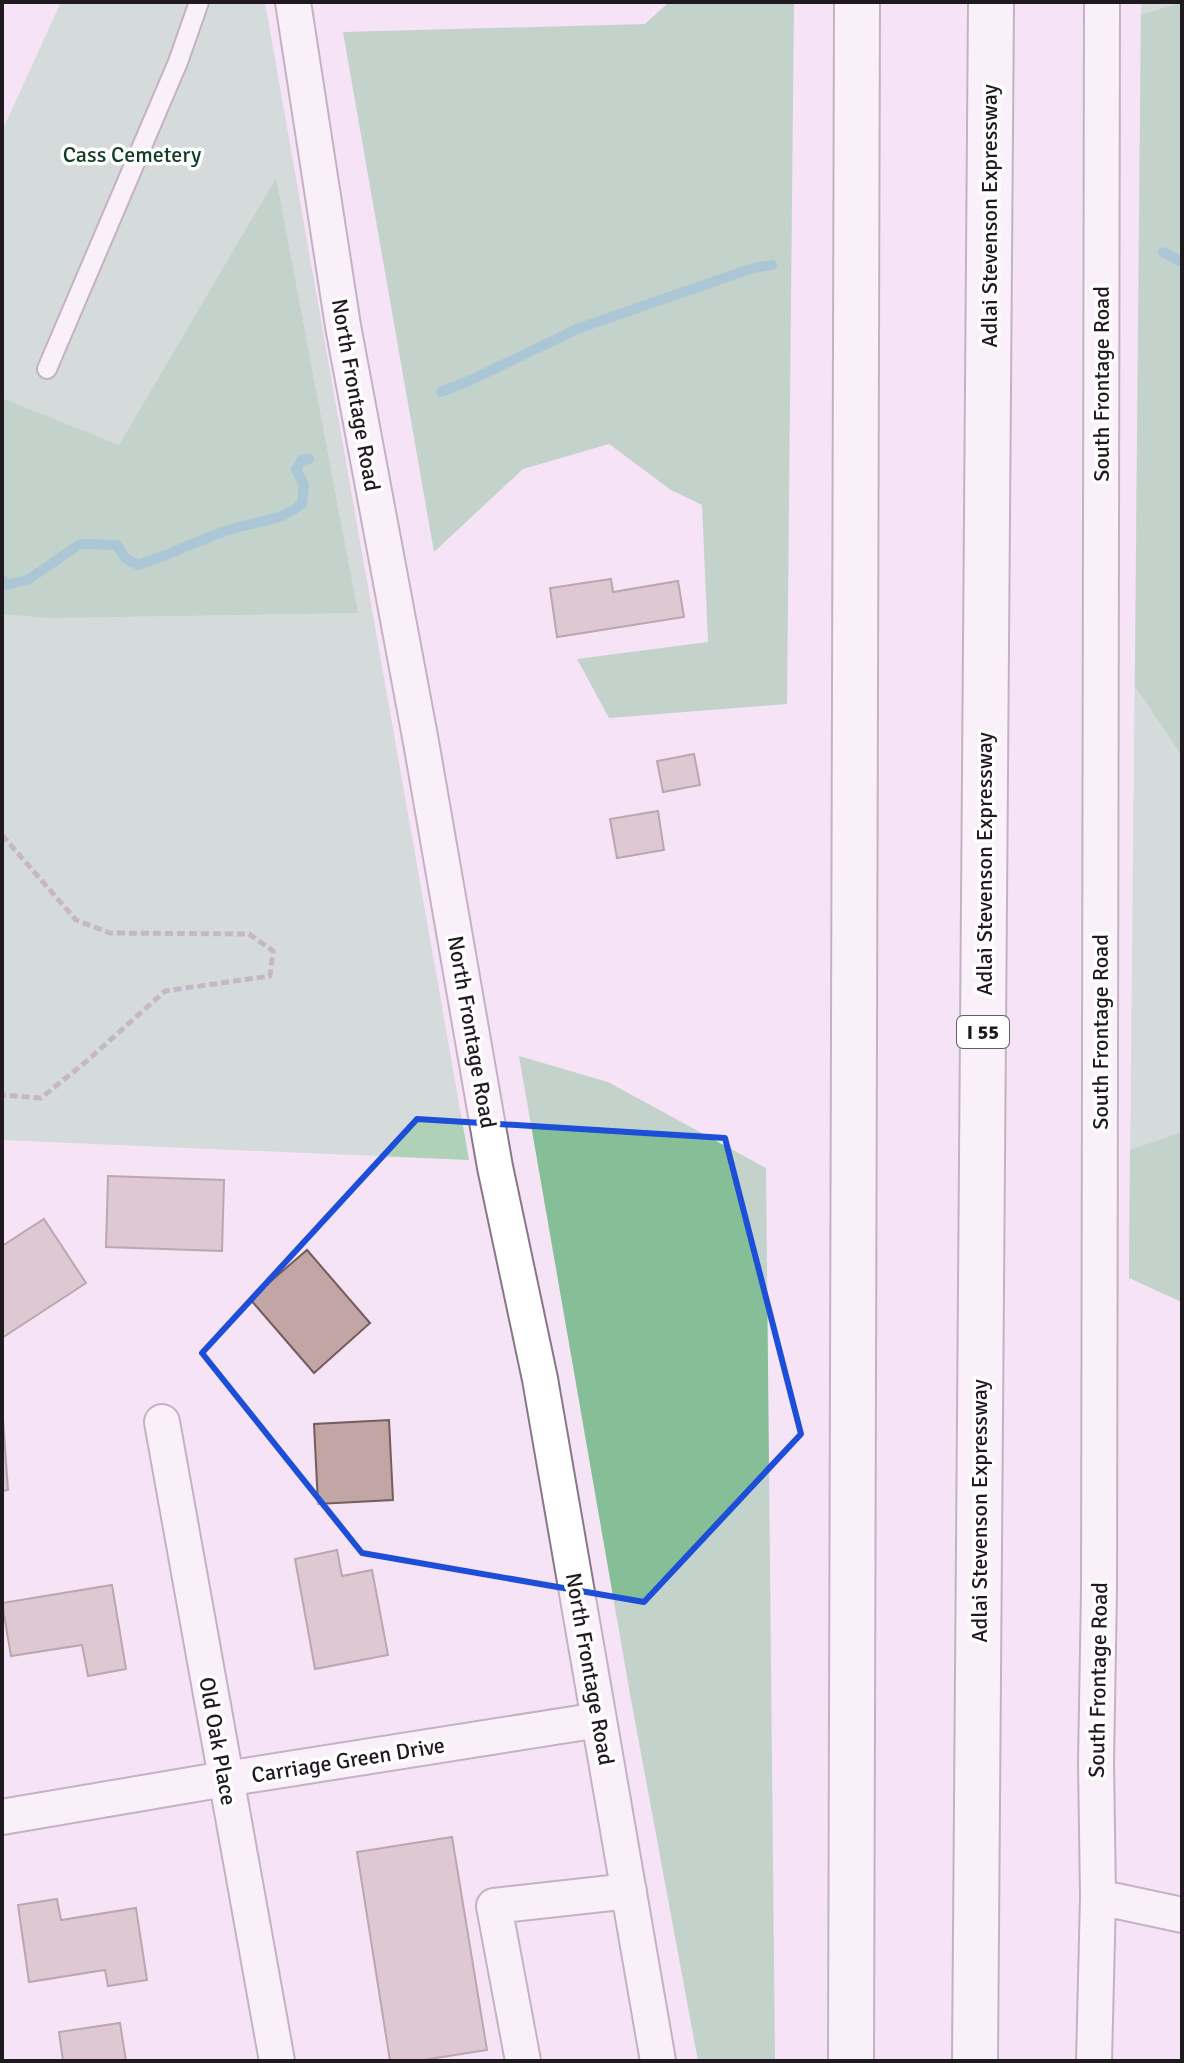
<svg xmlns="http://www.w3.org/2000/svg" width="1184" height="2063" font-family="Signika,sans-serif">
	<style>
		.green { fill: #aed1b8 }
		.forest { fill: #85be97 }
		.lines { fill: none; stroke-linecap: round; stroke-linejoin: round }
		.stream { stroke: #50a3aa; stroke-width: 10 }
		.building { fill: #c1a6a5; stroke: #755d5c; stroke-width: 2 }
		.lane-casing { stroke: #877788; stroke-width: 22 }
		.street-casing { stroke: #877788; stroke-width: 38 }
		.highway-casing { stroke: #877788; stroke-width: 48 }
		.path { stroke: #8d818e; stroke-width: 5; stroke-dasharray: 8 4; stroke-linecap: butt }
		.lane { stroke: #fff; stroke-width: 18 }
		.street { stroke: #fff; stroke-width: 34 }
		.highway { stroke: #fff; stroke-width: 44 }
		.marked { fill: none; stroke: #1d4ed8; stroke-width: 6; stroke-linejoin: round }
		.labels { text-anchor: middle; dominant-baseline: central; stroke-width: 7; stroke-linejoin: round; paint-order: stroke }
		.shield { fill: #fff; stroke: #635e63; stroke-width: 2 }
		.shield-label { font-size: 20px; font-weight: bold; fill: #201920 }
		.park-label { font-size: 22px; fill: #113d24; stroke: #fff }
		.street-label { font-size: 22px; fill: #201920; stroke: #fff }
	</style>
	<rect width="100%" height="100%" fill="#f5e3f6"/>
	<path class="green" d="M61,2H265L469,1160L2,1140V131Z
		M1141,2H1182V1302L1129,1278Z"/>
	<path class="forest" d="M669,2H794L787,704L609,718L577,659L708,642L702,505L671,490L609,444L523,469L434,552L343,32L645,24Z
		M1182,2V756L1135,686L1141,15Z
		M276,178L358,613L49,618L2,614V398L119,445Z
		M519,1056L608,1082L766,1168L775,2061H698L630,1694Z
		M1182,1132V1302L1129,1278L1130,1150Z"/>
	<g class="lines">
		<path class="stream" d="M1163,252L1182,262
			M441,392L471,380L577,329L753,268L772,265
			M2,579L7,585L29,579L80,544L117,545L125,558L138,565C168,556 196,541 226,531C255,520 276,524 302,504L304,485L296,469L302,460L309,459"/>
	</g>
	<path class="building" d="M611,579L613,592L678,581L684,617L557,637L550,588Z
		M694,754L700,785L663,792L657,761Z
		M658,811L664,850L617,858L610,819Z
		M108,1176L224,1180L222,1251L106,1247Z
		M44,1219L86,1283L2,1338V1246Z
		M307,1250L370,1323L314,1373L250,1299Z
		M2,1405L8,1490L2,1491Z
		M389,1420L393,1500L318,1504L314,1424Z
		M337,1550L342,1576L372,1570L388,1655L315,1669L295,1559Z
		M112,1585L126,1669L88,1676L82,1645L11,1656L2,1603Z
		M452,1837L487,2050L417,2061H390L357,1852Z
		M57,1899L61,1920L136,1908L147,1980L108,1986L105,1970L29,1982L18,1905Z
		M120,2023L126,2061H63L59,2032Z"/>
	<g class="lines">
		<defs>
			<path id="lane" d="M47,369L178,62L199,2"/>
			<path id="street" d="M293,2L343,326L421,742L495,1167L540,1379L658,2061
				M162,1422L277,2061
				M2,1817L225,1779L599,1720
				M1098,1897L1182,1915
				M523,2061L494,1906L629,1891
				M1094,2061L1098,1897L1096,1762L1099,1591L1102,2"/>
			<path id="highway" d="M851,2061L857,2
				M975,2061L991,2"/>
		</defs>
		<use href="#lane" class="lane-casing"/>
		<use href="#street" class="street-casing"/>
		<use href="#highway" class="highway-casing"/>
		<path class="path" d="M2,835L76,920L110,933L249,934L273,951L270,976L165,991L88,1060L41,1098L2,1095"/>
		<use href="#lane" class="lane"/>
		<use href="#street" class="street"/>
		<use href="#highway" class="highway"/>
	</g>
	<path d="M0 0H1184V2063H0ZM417,1119L725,1138L801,1434L644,1602L362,1553L202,1353Z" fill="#f5e3f6" fill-opacity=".55" fill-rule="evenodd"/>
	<path class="marked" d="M417,1119L725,1138L801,1434L644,1602L362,1553L202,1353Z"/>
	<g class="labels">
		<rect class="shield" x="957" y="1016" width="52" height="32" rx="6"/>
		<g class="shield-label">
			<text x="983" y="1032">I 55</text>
		</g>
		<g class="park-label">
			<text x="132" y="154">Cass Cemetery</text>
		</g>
		<g class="street-label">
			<text transform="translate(989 216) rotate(-90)">Adlai Stevenson Expressway</text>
			<text transform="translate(1101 384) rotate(-90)">South Frontage Road</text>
			<text transform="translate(356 395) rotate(80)">North Frontage Road</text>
			<text transform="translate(984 864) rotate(-90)">Adlai Stevenson Expressway</text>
			<text transform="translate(472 1032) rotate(80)">North Frontage Road</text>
			<text transform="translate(1100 1032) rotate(-90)">South Frontage Road</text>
			<text transform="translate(979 1511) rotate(-90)">Adlai Stevenson Expressway</text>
			<text transform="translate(590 1669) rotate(80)">North Frontage Road</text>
			<text transform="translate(1098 1680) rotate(-89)">South Frontage Road</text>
			<text transform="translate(218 1741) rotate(80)">Old Oak Place</text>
			<text transform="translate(348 1760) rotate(-9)">Carriage Green Drive</text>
		</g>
	</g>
	<rect width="1184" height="2063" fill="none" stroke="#201920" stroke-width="8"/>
</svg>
